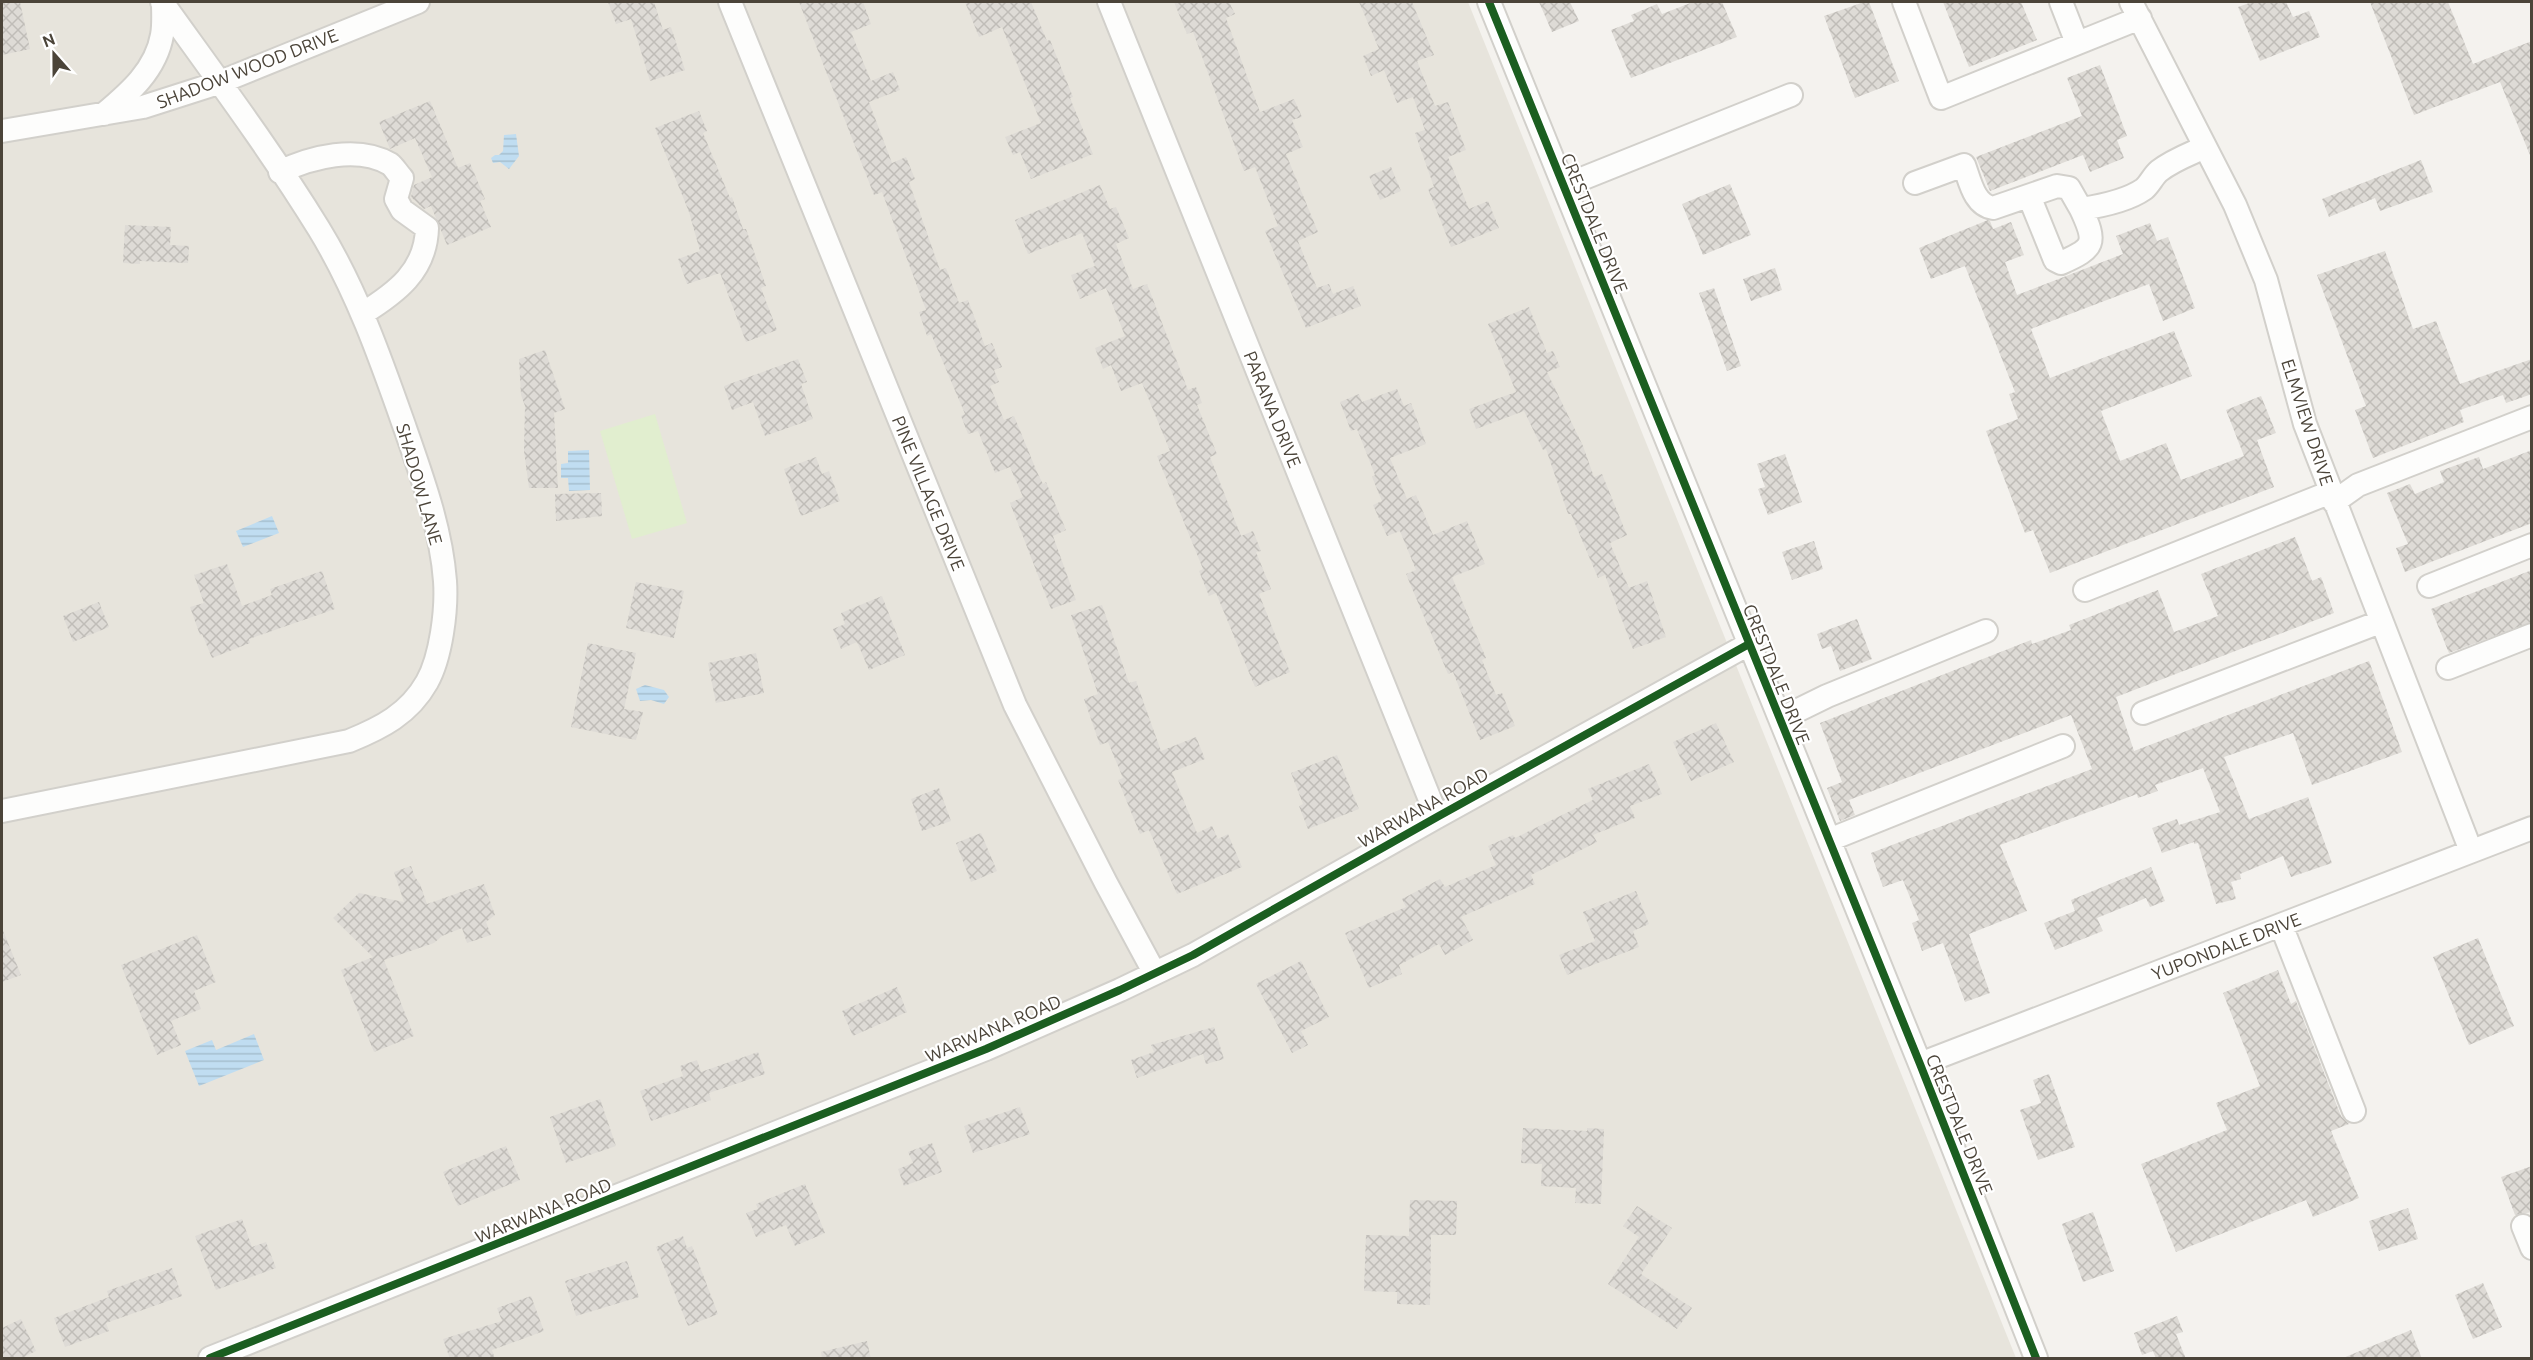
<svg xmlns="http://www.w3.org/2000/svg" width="2533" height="1360" font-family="Ubuntu,sans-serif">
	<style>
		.residential { fill: #e7e4dc }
		.green { fill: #e1eecf }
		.water { fill: url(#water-rules) }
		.building { fill: url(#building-cross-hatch) }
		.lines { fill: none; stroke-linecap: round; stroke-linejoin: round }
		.minor-casing { stroke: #d2d0cb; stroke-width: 26 }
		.minor { stroke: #fdfdfc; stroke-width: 22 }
		.cycleway-casing { stroke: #fff; stroke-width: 11 }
		.cycleway { stroke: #1b5e20; stroke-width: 8 }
		.labels { text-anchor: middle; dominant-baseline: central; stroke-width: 4.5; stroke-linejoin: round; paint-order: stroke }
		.street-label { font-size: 18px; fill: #4b4439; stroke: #fff }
	</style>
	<defs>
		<pattern id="water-rules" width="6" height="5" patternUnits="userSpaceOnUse" patternTransform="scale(1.5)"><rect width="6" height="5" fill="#c0ddf1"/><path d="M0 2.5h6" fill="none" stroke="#a6bfcf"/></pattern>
		<pattern id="building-cross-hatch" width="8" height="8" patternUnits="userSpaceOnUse" patternTransform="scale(1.5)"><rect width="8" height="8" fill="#dedbd6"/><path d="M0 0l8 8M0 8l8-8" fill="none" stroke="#c0bdb8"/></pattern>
	</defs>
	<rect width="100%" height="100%" fill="#f4f2ee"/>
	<path class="residential" d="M2,2H1468L2016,1358H2Z"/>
	<path class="green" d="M655,414L687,523L632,539L600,431Z"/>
	<path class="water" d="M516,134L519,156L509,169L500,162L493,163L491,158L495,155H499L503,151L504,135Z
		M589,450L590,490L569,491L568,478H561V464L568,463V451Z
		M272,516L279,533L243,547L236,531Z
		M645,685L664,690L669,697L664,704L651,700L640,701L636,689Z
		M254,1034L264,1060L199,1086L185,1051L212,1040L216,1050Z"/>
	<path class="building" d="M2,2H20L30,49L2,55Z
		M608,2H654L663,30L671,27L685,70L650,81L631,19L616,24Z
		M799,2H863L871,24L851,32L871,81L893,72L900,90L869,102L892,163L906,157L915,179L909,182L940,270L946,268L959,303L968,300L985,346L992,343L1002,367L994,370L999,382L990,386L1004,420L1014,416L1037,472L1043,484L1046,482L1066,530L1053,536L1076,600L1051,609L1010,503L1023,497L1010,467L995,473L978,431L968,434L961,416L965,414L931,334L927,336L919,312L926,310L882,192L874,195Z
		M965,2H1031L1047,41L1050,40L1073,97L1070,98L1093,154L1031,179L1020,152L1013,155L1005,137L1041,123L1002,27L979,37Z
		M1174,2H1229L1235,14L1226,18L1260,112L1294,99L1302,117L1292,120L1303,147L1286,154L1318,232L1298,241L1317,288L1329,284L1333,294L1353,286L1361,306L1306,328L1265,231L1278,226L1255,167L1244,171L1193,32L1187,34Z
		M1359,2H1412L1434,55L1417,61L1435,106L1448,102L1466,150L1448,157L1469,209L1488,201L1499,228L1451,247L1428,189L1434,187L1415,133L1425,130L1413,97L1397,103L1384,70L1371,76L1363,56L1379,49Z
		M1539,2H1570L1579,21L1552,32Z
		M1693,2H1722L1737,37L1631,78L1611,30L1634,21L1631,15L1657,4L1662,14Z
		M1864,2H1869L1899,81L1855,98L1824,16Z
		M1943,2H2021L2037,40L1969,67Z
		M2252,2H2286L2293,17L2309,11L2320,37L2260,61L2238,7Z
		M2370,2H2448L2473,64L2532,41V160L2500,82L2414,115Z
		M2100,65L2127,136L2117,140L2124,158L2090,172L2083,155L1990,191L1976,157L2082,116L2067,78Z
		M430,101L458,168L470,163L485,199L480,201L491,227L447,245L431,206L424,209L411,197L414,185L432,177L415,138L390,149L379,122Z
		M699,111L707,131L703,133L730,198L732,197L743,229H746L766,286L761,288L777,330L746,342L720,273L687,284L678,259L700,251L689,212L655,128Z
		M2421,160L2433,192L2380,211L2375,198L2329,217L2322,199Z
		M1391,167L1401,191L1380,200L1369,176Z
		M1730,184L1751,235L1703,255L1682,204Z
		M1100,185L1110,209L1116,207L1129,238L1116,244L1133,289L1147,284L1188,390L1196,387L1202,403L1197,405L1217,454L1210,457L1241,536L1253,531L1261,551L1256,552L1271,589L1259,594L1290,672L1255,687L1216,593L1209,596L1199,571L1203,569L1157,456L1170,451L1142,383L1121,391L1111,365L1103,369L1095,348L1125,336L1106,288L1080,299L1071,275L1095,266L1082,233L1028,254L1015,220Z
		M1988,220L1990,221L1993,229L2011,222L2024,255L2005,262L2017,295L2123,254L2116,236L2150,223L2157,241L2168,237L2195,308L2163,321L2149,284L2031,329L2050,378L2174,331L2192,376L2101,411L2120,461L2166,443L2181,480L2244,456L2226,410L2261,396L2276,433L2257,440L2274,487L2050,573L2033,530L2025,533L1986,431L2018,419L2009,394L2015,392L1965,266L1931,279L1919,248Z
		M125,225L171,227L170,245L189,246L188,263L140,261V264L123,263Z
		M2385,251L2413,329L2436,321L2460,384L2532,359V394L2506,403L2503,395L2460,410L2464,422L2373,458L2355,410L2366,406L2317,275Z
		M1775,268L1782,290L1751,301L1743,279Z
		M1714,288L1741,366L1727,371L1699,293Z
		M1529,307L1547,353L1553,351L1560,367L1547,372L1583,446L1594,477L1602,474L1627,535L1610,543L1629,588L1647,581L1666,637L1633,649L1605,575L1598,578L1571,514H1568L1546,449L1543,450L1524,411L1476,429L1469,409L1516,392L1488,324Z
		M545,350L565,409L554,413L558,488H529L524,451L525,406L521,395L519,359Z
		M798,359L807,382L801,384L813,419L765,436L753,402L732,410L724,386Z
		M1397,389L1404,406L1411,403L1426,444L1390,458L1407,499L1416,495L1433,535L1467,521L1485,564L1452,577L1486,658L1482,660L1496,695L1502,693L1515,726L1480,740L1453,672L1448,674L1406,574L1416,570L1400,531L1387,536L1373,505L1382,501L1372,477L1375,475L1357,429L1351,431L1340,402L1359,394L1362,402Z
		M2532,450V523L2405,572L2396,548L2408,544L2387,493L2410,484L2415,494L2444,482L2440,471L2479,457L2483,469Z
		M1785,454L1802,502L1768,515L1758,489L1765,487L1757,464Z
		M816,457L822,474L829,471L840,501L801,516L784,469Z
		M601,493L602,516L556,521L555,494Z
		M2295,537L2312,581L2321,577L2334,613L2116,697L2134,751L2369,661L2402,752L2312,785L2293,733L2224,757L2249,819L2308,797L2332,863L2291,877L2283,856L2240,874L2241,879L2231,882L2236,899L2216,904L2198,843L2194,844V842L2162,853L2152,828L2177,819L2179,825L2220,812L2203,768L2155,785L2158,791L2138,798L2137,794L2000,845L2027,911L1969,934L1990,993L1965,1002L1943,943L1922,951L1912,923L1919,920L1903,880L1883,887L1871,853L2092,769L2071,715L1849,800L1855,815L1840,821L1827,788L1842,782L1820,723L2031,640L2032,644L2071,630L2069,625L2158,590L2174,632L2218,616L2201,574Z
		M1814,541L1823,569L1792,580L1782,552Z
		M227,564L242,606L272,595L270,589L322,571L335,609L249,639L250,643L212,658L202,634L200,635L190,607L204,603L194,575Z
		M2532,570V622L2449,653L2431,609Z
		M636,582L684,591L674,638L626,628Z
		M882,596L905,655L869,670L857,642L841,649L833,629L845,624L841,613Z
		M99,602L109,627L73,642L63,616Z
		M1102,605L1129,683L1136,681L1161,751L1196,737L1205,759L1172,772L1197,833L1212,826L1218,839L1228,834L1242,867L1177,894L1149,830L1140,834L1118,780L1123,778L1108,742L1100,745L1084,699L1098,694L1071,615Z
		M1857,619L1872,659L1840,671L1831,646L1822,649L1817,634Z
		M588,643L636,653L624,709L643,712L636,740L571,727Z
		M756,653L764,693L716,703L708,663Z
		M1716,723L1734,762L1691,781L1673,742Z
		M1337,755L1359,809L1308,829L1299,806L1303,804L1291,773Z
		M1649,764L1662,794L1630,806L1635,818L1593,835L1597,842L1531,875L1535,884L1461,917L1473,940L1445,955L1439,944L1399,965L1402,974L1369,988L1345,933L1406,907L1402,899L1440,879L1445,887L1496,865L1488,846L1513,835L1515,838L1593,800L1588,789Z
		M939,788L951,821L922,831L911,799Z
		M981,833L997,871L971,882L956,843Z
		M411,866L415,877L420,884L427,904L484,884L495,915L486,922L491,935L467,943L462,928L442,936L434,943L384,960L414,1036L374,1052L341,970L373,957L333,918L359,893L404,902L394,872Z
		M2151,867L2165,901L2150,907L2146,898L2097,918L2103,931L2055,950L2044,923L2075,911L2071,900Z
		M1636,891L1649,924L1633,931L1639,947L1567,975L1559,955L1595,941L1583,912Z
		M2,928L21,975L2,982Z
		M197,935L216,982L194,991L201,1009L171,1021L181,1045L157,1055L121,965Z
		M2478,938L2514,1026L2469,1045L2433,957Z
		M1301,961L1329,1017L1301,1031L1308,1045L1292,1053L1256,984Z
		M2278,970L2291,1004L2296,1001L2341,1116L2349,1124L2331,1131L2359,1198L2313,1217L2306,1200L2176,1252L2141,1164L2227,1130L2216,1103L2260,1086L2223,993Z
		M897,987L907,1012L853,1036L842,1011Z
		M1214,1027L1224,1059L1206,1064L1203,1054L1137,1078L1131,1060L1154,1052L1151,1045Z
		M758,1052L765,1074L709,1093L711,1100L651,1121L640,1091L683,1076L680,1066L697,1060L701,1072Z
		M2049,1074L2075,1147L2038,1160L2020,1110L2041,1103L2033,1080Z
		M600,1099L616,1146L566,1163L550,1117Z
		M1020,1107L1030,1134L973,1153L964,1126Z
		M1523,1128L1587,1131V1128L1604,1129L1601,1204L1575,1203L1576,1188L1541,1186L1542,1164L1521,1163Z
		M932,1143L942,1172L904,1186L898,1169L913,1163L908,1152Z
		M506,1146L520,1180L458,1206L443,1172Z
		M2532,1166V1212L2515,1215L2501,1177Z
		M805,1184L825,1233L795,1246L786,1225L756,1237L746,1213L758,1209L756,1204Z
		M1410,1200L1457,1201L1456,1235H1431L1430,1305L1397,1304V1292L1364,1291L1366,1235L1409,1236Z
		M1637,1206L1672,1228L1641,1274L1692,1308L1677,1329L1608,1284L1639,1237L1623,1226Z
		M2408,1208L2418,1239L2379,1251L2369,1221Z
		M2093,1212L2114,1271L2083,1282L2062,1224Z
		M242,1219L252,1247L266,1242L276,1268L216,1290L195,1236Z
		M683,1236L687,1248L692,1246L718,1314L688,1326L656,1247Z
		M627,1261L639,1297L576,1316L565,1281Z
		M172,1268L182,1296L106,1323L109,1331L65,1347L54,1318L109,1297L107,1291Z
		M2483,1283L2502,1327L2473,1339L2455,1295Z
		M531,1296L544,1331L492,1350L495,1359H450L443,1339L502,1321L497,1308Z
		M2177,1316L2183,1332L2176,1334L2186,1359H2156L2153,1351L2142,1355L2134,1333Z
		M21,1319L36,1351L20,1359H2V1328Z
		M2411,1330L2422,1359H2343V1358Z
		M867,1341L871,1359H822L821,1352Z"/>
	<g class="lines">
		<defs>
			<path id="minor" d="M730,2L1015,705L1106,883L1154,972
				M1109,2L1437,817
				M1489,2L1920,1064L2036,1358
				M1904,2L1941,98L2140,18
				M2061,2L2077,43
				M2131,2L2235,205L2266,280L2305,424L2471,851
				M104,114C129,93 156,70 162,35C164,25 163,13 163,2
				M2,131L143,107L218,83L418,2
				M280,172C311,157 358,145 390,164C394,167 398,174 402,178L396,199L402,210L427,228C426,271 396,293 362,314
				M1915,183L1964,165C1970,181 1974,205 1993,208L2057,186L2069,188L2081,209C2101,206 2127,201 2144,189C2150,184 2153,176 2159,171C2173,160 2190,154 2205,147
				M1564,186L1791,95
				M2029,196L2055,260L2061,263C2095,248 2097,243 2081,209
				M2334,502L2358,485L2532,417
				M2429,586L2532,545
				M2085,590L2331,492
				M2448,668L2532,635
				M2143,713L2380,622
				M1780,719L1827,696L1986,631
				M2,811L349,741C381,728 409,714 427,682C441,657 447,610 445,581C441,528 422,477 405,428C381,360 357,291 319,229C271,151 215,76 162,2
				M1829,840L2063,746
				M2281,925L2354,1111
				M1920,1064L2532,828
				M2523,1226L2532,1248
				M210,1358L986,1049L1120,990L1193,955L1437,817L1749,644"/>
		</defs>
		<use href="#minor" class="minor-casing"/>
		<use href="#minor" class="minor"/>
		<defs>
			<path id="cycleway" d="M1489,2L1920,1064L2036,1358
				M210,1358L986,1049L1120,990L1193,955L1437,817L1749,644"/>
		</defs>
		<use href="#cycleway" class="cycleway-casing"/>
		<use href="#cycleway" class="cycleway"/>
	</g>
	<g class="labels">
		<g class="street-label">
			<text transform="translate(247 68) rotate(-21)">SHADOW WOOD DRIVE</text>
			<text transform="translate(1595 223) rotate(68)">CRESTDALE DRIVE</text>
			<text transform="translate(1273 409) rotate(68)">PARANA DRIVE</text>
			<text transform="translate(2308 422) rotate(72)">ELMVIEW DRIVE</text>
			<text transform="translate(420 484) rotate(74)">SHADOW LANE</text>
			<text transform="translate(929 493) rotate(68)">PINE VILLAGE DRIVE</text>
			<text transform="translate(1777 674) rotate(68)">CRESTDALE DRIVE</text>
			<text transform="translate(1423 807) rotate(-29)">WARWANA ROAD</text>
			<text transform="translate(2226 946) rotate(-21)">YUPONDALE DRIVE</text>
			<text transform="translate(993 1028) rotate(-23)">WARWANA ROAD</text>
			<text transform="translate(1960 1124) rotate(68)">CRESTDALE DRIVE</text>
			<text transform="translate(543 1210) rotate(-22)">WARWANA ROAD</text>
		</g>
	</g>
	<rect width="2533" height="1360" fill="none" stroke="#4b4439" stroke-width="6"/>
	<g transform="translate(54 54) rotate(339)" stroke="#ffffff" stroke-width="4.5" paint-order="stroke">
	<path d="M0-4.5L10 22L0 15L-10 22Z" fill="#4b4439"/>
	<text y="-9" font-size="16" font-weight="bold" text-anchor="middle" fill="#4b4439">N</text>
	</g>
</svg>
